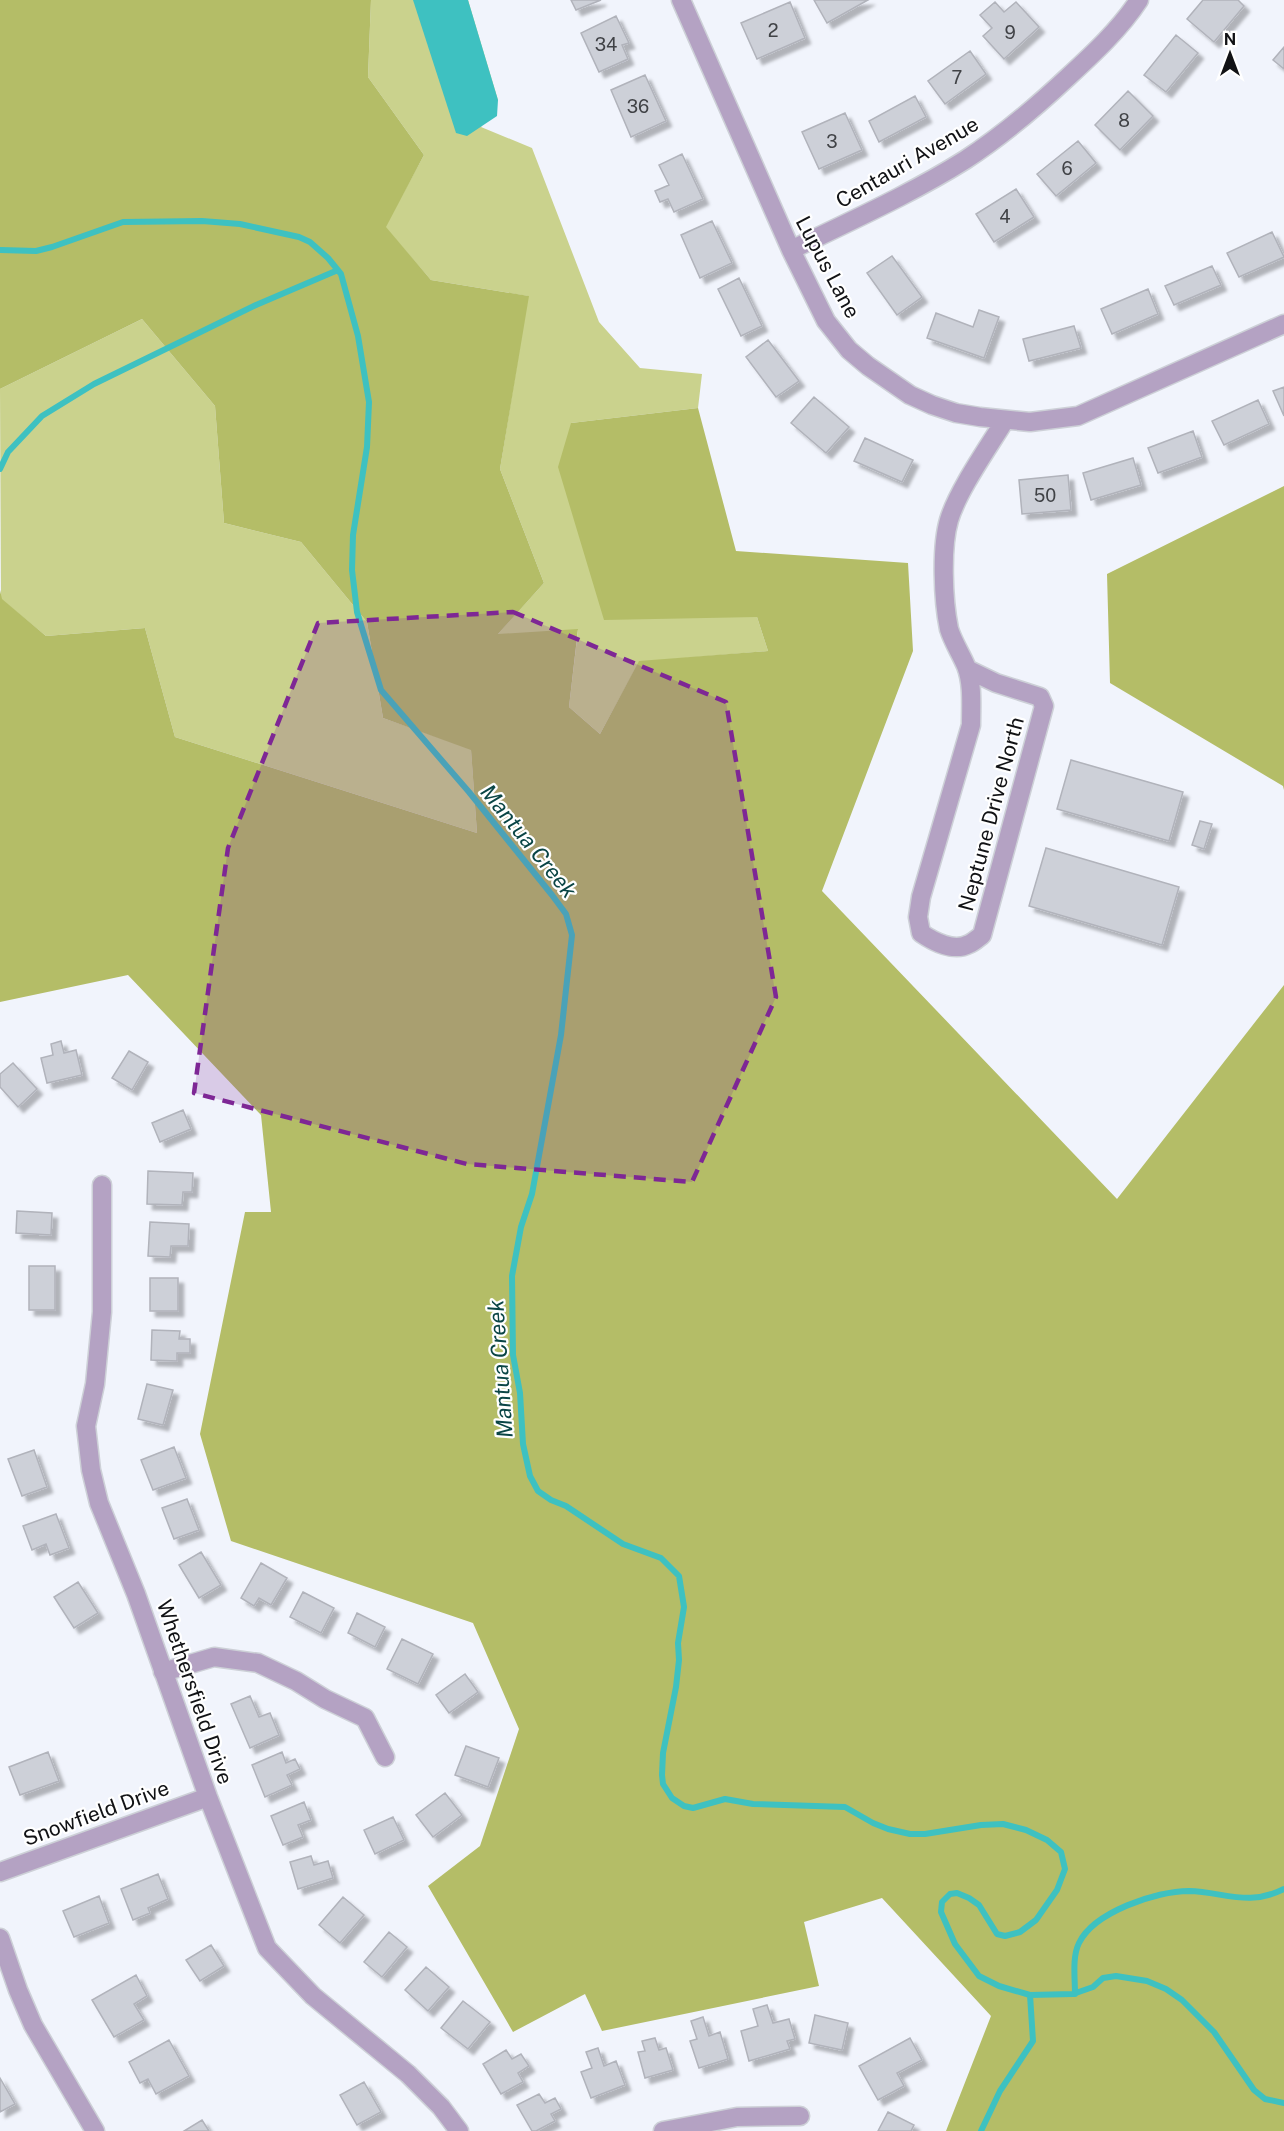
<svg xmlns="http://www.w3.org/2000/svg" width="1284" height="2131" font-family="'Public Sans',sans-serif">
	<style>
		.green { fill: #cad28d }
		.forest { fill: #b4bd67 }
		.water { fill: #3ec1c1 }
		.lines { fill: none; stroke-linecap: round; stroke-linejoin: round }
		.stream { stroke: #3ec1c1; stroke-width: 6 }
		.building { fill: #cdd0d8; stroke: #b1b3bb; stroke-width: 1.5; filter: url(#shadow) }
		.minor-casing { stroke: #cdd0d7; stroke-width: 21 }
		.minor { stroke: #b4a2c3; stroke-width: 18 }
		.marked { fill: #7e2795; fill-opacity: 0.2; stroke: #7e2795; stroke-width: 4.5; stroke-dasharray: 12 8; stroke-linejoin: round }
		.labels { text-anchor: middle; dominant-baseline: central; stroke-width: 4.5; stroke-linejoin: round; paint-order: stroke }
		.number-label { font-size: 18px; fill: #404246 }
		.street-label { font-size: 21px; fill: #111215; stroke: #fff }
		.water-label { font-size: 22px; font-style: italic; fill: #0a4545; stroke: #fff }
	</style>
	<defs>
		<filter id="shadow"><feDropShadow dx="5.5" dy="5.5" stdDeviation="1.5" flood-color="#0004"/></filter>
	</defs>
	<rect width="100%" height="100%" fill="#f1f4fc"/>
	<path class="green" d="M371,0H468L498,100L481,127L532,148L599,322L640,368L702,374L698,408L571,423L757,617L768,651L639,662L600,734L569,707L578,630L497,635L544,583L500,469L528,296L431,280L385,227L424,155L368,77Z
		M142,319L215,406L224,523L301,542L367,622L383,718L471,749L477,833L175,737L145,628L46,636L1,599L0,389Z"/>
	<path class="forest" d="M0,0H371L368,77L424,155L386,227L431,280L529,296L500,469L544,583L498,634L578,629L569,707L600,734L639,661L768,651L757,617L604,620L558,467L571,423L698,408L736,551L908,563L913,651L822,891L1117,1199L1284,985V2131H946L991,2016L882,1898L804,1922L819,1986L602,2031L585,1994L513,2032L428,1886L480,1846L519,1729L473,1623L231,1541L200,1434L245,1212H271L261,1115L128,975L0,1002V590L2,599L46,636L145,628L175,737L477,833L471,750L383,718L367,622L301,542L224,523L215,406L142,319L0,389Z
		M1284,486V790L1283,786L1110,683L1107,574Z"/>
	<path class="water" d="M413,0H468L498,100L497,116L467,136L456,133Z"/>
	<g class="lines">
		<path class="stream" d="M0,250L36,251L52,247L123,222L202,221L240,224L299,237L310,242L328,258L341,274L358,336L369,402L367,447L353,535L352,570L357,612L381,690L469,792L552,895L566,914L572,935L561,1035L532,1194L521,1227L512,1276L513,1355L520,1393L523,1444L530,1476L538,1491L551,1500L566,1506L623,1544L661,1558L679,1576L684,1607L678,1643L679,1660L676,1687L663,1753L662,1775L663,1784L672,1798L684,1806L693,1808L725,1799L753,1804L845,1807L873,1823L888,1829L910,1834H925L981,1825L1003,1824L1026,1830L1047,1840L1061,1852L1065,1869L1057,1890L1036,1920L1020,1932L1005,1936L997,1934L979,1905L969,1898L957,1893L950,1894L942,1902L941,1912L955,1944L979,1976L999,1986L1030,1995L1073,1994L1093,1987L1103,1978L1116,1976L1147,1981L1166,1989L1182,2000L1214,2032L1254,2090L1265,2099L1284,2103
			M0,469L8,452L42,416L94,384L256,305L338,270
			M1075,1994C1075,1978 1072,1957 1079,1943C1094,1912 1156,1891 1189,1891C1224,1892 1249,1907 1284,1889
			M981,2131L1000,2091L1033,2041L1030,1995"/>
	</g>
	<path class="building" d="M571,0H601L576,10Z
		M814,0H868L827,23Z
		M1203,0H1238L1244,6L1214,42L1187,19Z
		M790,2L805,38L757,59L741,23Z
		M995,2L1004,12L1016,2L1039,27L1004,59L983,36L992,28L980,15Z
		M616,16L629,43L622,45L628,59L599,72L581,33Z
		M1176,35L1198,53L1166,92L1144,75Z
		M1284,47V69L1273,60Z
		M970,51L986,74L945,104L928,81Z
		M645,75L666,121L631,137L611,90Z
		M1128,91L1153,116L1120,150L1095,125Z
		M915,96L926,117L879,142L869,121Z
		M845,113L862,150L819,169L802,132Z
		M1078,141L1096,163L1056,196L1037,174Z
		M682,154L703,199L674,212L668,199L660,202L655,191L669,185L659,165Z
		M1016,189L1034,217L994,242L976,214Z
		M712,221L732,263L700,278L681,235Z
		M1272,232L1284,257L1239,277L1227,253Z
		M892,256L922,297L897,315L867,273Z
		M1212,266L1221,285L1174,305L1165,286Z
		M739,278L762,326L741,336L718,289Z
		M1148,289L1158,314L1112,334L1101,309Z
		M979,310L999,317L984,358L927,338L936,313L973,327Z
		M1074,326L1081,348L1029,361L1023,339Z
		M768,340L799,381L776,397L746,357Z
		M1284,387V416L1273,391Z
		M814,397L849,427L826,453L791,423Z
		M1258,400L1269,424L1224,445L1212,421Z
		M1193,431L1202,457L1158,473L1148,448Z
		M865,438L913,460L902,482L854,461Z
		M1133,458L1141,485L1091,500L1083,473Z
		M1068,475L1071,510L1022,514L1019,480Z
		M1071,760L1183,792L1169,841L1057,809Z
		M1200,821L1212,824L1204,849L1192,845Z
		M1046,848L1179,887L1162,945L1029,906Z
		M61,1041L64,1053L76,1050L82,1075L47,1083L41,1058L53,1055L51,1044Z
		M129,1051L148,1062L132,1090L112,1078Z
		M13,1063L37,1089L18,1107L0,1087V1074Z
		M183,1110L191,1129L160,1142L152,1123Z
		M148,1171L193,1173L192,1192H183L182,1205L147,1204Z
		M17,1211L52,1213L51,1235L16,1233Z
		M150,1222L189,1224L188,1246H171L170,1257L148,1256Z
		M29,1266H55V1310H29Z
		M150,1278H178V1311H150Z
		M152,1330L180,1331L179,1339H190V1353H177V1361L151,1360Z
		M147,1384L173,1390L163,1425L138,1419Z
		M174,1447L186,1478L153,1490L141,1460Z
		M34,1450L47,1487L22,1496L8,1459Z
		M187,1499L199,1530L174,1539L162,1508Z
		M56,1514L69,1548L50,1555L46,1544L32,1550L23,1526Z
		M201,1552L221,1585L199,1598L179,1565Z
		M261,1563L287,1578L271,1605L259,1598L254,1606L241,1598Z
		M78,1582L98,1613L74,1628L54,1597Z
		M303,1592L334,1608L321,1633L290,1617Z
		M357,1613L385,1627L375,1647L348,1633Z
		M402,1639L433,1654L418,1684L387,1669Z
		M465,1674L478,1692L449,1713L436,1695Z
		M250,1696L259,1717L270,1713L279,1735L250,1748L231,1704Z
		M466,1746L499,1758L488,1787L455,1775Z
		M48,1752L59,1781L20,1795L9,1767Z
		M282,1752L286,1763L295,1759L300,1769L287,1775L292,1785L265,1797L252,1765Z
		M445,1793L462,1815L433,1837L416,1815Z
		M304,1802L311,1820L298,1825L303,1837L283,1845L271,1816Z
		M393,1817L404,1840L375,1854L364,1830Z
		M311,1856L314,1865L328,1861L333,1878L298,1889L290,1862Z
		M158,1874L168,1899L148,1908L150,1913L133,1920L121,1889Z
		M99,1896L109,1923L74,1937L63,1911Z
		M343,1897L364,1915L340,1943L319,1925Z
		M389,1932L407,1947L382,1977L364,1962Z
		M211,1945L224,1966L200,1981L186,1960Z
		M426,1967L449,1987L428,2011L405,1990Z
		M136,1975L147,1996L134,2004L144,2020L114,2037L92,2000Z
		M463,2001L490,2022L468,2049L441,2028Z
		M767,2005L773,2023L789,2019L795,2039L787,2041L790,2049L749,2061L741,2031L758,2026L753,2009Z
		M815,2015L848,2023L842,2050L809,2043Z
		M703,2017L709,2036L720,2032L728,2059L699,2068L690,2041L697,2039L691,2021Z
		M655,2038L659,2050L666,2048L673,2070L645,2078L638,2052L645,2051L642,2041Z
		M910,2038L922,2060L897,2073L904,2086L878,2100L859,2066Z
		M169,2040L189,2076L156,2094L148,2079L140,2083L129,2062Z
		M598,2048L604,2066L616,2061L625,2085L591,2098L581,2072L592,2068L586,2052Z
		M506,2050L512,2059L521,2054L529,2066L518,2073L523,2082L501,2094L483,2064Z
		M0,2078L15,2104L0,2112Z
		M364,2082L381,2112L357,2125L340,2095Z
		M539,2094L545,2103L555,2098L561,2109L551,2114L555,2121L536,2131H532L517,2105Z
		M888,2112L914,2125L911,2131H878Z
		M202,2120L209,2131H184Z"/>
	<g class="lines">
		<defs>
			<path id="minor" d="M681,0L791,250L826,321L849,350L868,366L910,395L932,405L956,413L980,417L1030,422L1078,416L1284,324
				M791,250C848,222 911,194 965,160C1002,136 1036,107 1068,77C1093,54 1120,29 1139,0
				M967,669L996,683L1040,697L1044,706L982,935C978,938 974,942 969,944C954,952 934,942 921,933L918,917L921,897L971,725C971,706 973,684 966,666C961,654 953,642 949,629C943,600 941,547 949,520C958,490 988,448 1005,420
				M102,1185V1312L95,1384L86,1426L91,1470L99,1503L136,1594L208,1797L267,1948L313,1996L408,2074L441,2107L459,2131
				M163,1672L214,1657L258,1663L296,1681L325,1699L365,1718L385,1757
				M0,1872L208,1797
				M0,1938L18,1990L33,2025L95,2131
				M663,2131L737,2117L800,2116"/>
		</defs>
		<use href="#minor" class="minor-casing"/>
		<use href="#minor" class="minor"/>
	</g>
	<path class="marked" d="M513,612L726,702L776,997L692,1182L467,1164L194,1093L228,848L318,623Z"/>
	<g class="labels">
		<g class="number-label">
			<text x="773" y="30">2</text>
			<text x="1010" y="32">9</text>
			<text x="606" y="44">34</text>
			<text x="957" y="77">7</text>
			<text x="638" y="106">36</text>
			<text x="1124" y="120">8</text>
			<text x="832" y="141">3</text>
			<text x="1067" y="168">6</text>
			<text x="1005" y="216">4</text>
			<text x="1045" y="495">50</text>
		</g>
		<g class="street-label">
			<text transform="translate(907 162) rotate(-30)">Centauri Avenue</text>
			<text transform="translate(828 267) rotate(62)">Lupus Lane</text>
			<text transform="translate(991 814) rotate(-75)">Neptune Drive North</text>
			<text transform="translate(195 1692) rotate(71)">Whethersfield Drive</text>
			<text transform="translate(96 1813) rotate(-20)">Snowfield Drive</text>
		</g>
		<g class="water-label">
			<text transform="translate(529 841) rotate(51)">Mantua Creek</text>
			<text transform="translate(500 1369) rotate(-94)">Mantua Creek</text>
		</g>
	</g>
	<g transform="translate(1230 54)" stroke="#ffffff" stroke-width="4.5" paint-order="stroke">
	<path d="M0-4.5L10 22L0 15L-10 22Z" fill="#111215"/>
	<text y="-9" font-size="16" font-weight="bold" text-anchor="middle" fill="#111215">N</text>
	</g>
</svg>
